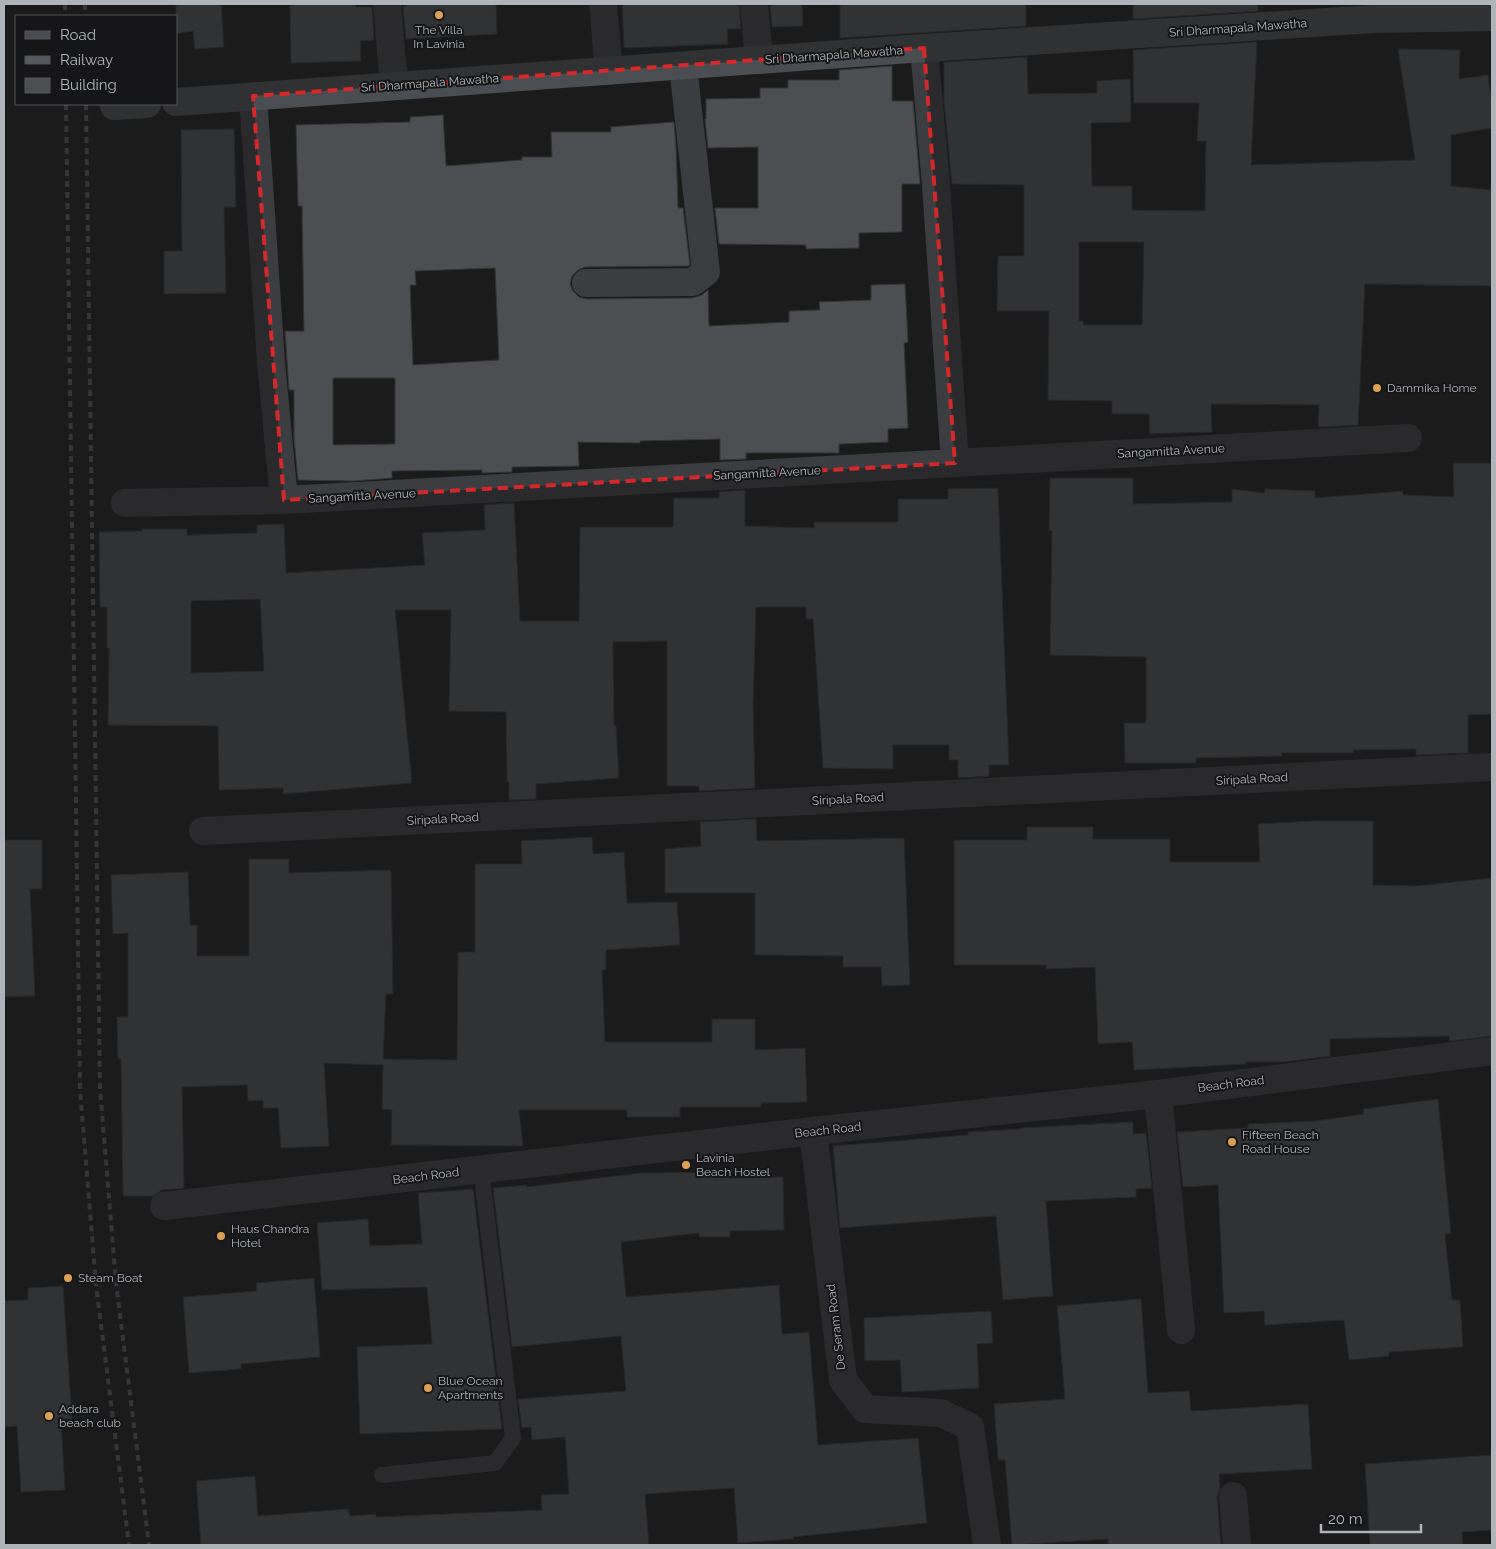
<svg xmlns="http://www.w3.org/2000/svg" width="1496" height="1549" font-family="Raleway,sans-serif">
	<style>
		.building { fill: #4d4e51; stroke: #353538; fill-rule: evenodd }
		.lines { fill: none; stroke-linecap: round; stroke-linejoin: round }
		.lane { stroke: #3c3d41; stroke-width: 16 }
		.street { stroke: #3c3d41; stroke-width: 28 }
		.secondary { stroke: #4a4d51; stroke-width: 28 }
		.rail { stroke: #55585c; stroke-width: 4; stroke-dasharray: 6 5; stroke-linecap: butt }
		.marked { fill: none; stroke: #d62828; stroke-width: 4; stroke-dasharray: 10 6; stroke-linejoin: round }
		.poi-dot { fill: #dc9f53; stroke: #161618; stroke-width: 2 }
		.labels { text-anchor: middle; dominant-baseline: central; stroke-width: 4; stroke-linejoin: round; paint-order: stroke }
		.street-label { font-size: 12px; fill: #afb4ba; stroke: #161618 }
		.poi-label { font-size: 12px; fill: #afb4ba; stroke: #161618; text-anchor: start }
	</style>
	<rect width="100%" height="100%" fill="#1b1b1c"/>
	<path class="building" d="M176,4H221L224,47L195,49L193,31L176,34Z
		M290,4H355L356,7H372L374,40L360,41L361,61L291,63Z
		M406,4H496L497,34L406,39L403,6H406Z
		M622,4H739L741,29H727L728,44L624,48Z
		M770,4H802L803,26L772,27Z
		M840,4H1026V26L840,38Z
		M1133,4H1258V11L1133,19Z
		M1257,42L1251,165L1415,160L1398,49L1460,50L1459,79L1488,75L1492,105V128L1451,135V186L1492,190V286L1365,284L1358,425L1318,427L1319,405L1211,404L1212,432L1150,434L1149,414H1112V401L1048,400L1049,311H997L998,256H1024V185L952,184L944,101V62L1027,57L1028,94L1097,93V81L1130,79L1131,122L1091,123L1092,186H1132V210L1205,211L1206,141H1197L1199,103H1134L1133,50ZM1079,242H1144L1142,325H1083V321H1079Z
		M892,66V101H913L920,184H902V232L859,233V248L806,249V245L719,244L715,208H758V147L708,148L705,119H706V99L760,98V88H788V80H839V70Z
		M443,115L446,166L522,160V157H552L551,132H611V127L674,122L676,148L678,208H683L690,265L688,266L585,267L578,270L572,276L570,284L573,291L579,297L586,299L693,298L702,295L708,290L709,326L789,322V311L820,310L819,302L871,300V285L905,284L908,342L904,343L908,428L888,429V442L839,444V453H746V459L720,460V439L640,441V443L578,442L579,466L512,467V472L482,473V470L392,471V478L353,481L298,480L294,439V390H289L285,331H304L302,206H298L296,125L410,122V117ZM495,268L499,360L413,365L410,285H416L415,271ZM333,378H395V444L333,445Z
		M234,129L236,207H224L226,293L164,294V251H182L181,130Z
		M1453,463H1491L1492,714L1468,715V753L1416,755V749L1353,750V753H1282V756L1196,758V763H1125L1124,723H1146V657L1050,655L1052,531H1049L1050,478H1133V504L1232,502V489L1264,493L1265,489L1315,491V498L1403,491V495L1454,497Z
		M998,488L1009,765H989V776L958,778V760H949V745H893V769L823,768L813,619H806V607H756L753,705L755,788L699,791V786H667V641L613,642L614,725H616L619,778L536,784V799L509,800V782H507L506,712L449,711L451,610H395L412,783L283,794V788L219,790L218,726L108,725L109,648H107V607H100L99,532L142,531V529H187V535L257,533V525L284,524L286,573L425,565L422,533L485,530L484,505L514,503L520,621H579L580,527H673L674,498H719V492L745,490V526L814,528V522H898V499H948V489ZM260,599L264,671L191,673V601Z
		M756,819L757,841L904,838L910,985L882,986L881,967H843V956L755,955V893H665V849L701,846L700,822Z
		M1314,821H1373V885L1416,886L1492,878V1036L1450,1041L1449,1036L1330,1039V1056L1283,1062H1245L1246,1064L1134,1070L1132,1042L1098,1044L1095,967L1046,969V965H954V840H1027V827H1093V839H1170V862H1260L1258,824Z
		M592,837L593,854L624,852L627,903L677,902L680,945L606,950V970H602L605,1042H712V1019H755V1050L805,1048L807,1102L761,1103V1107H680V1117H627V1110H519L523,1146L391,1145L392,1110L382,1109L383,1065L324,1063L329,1146L281,1148L278,1108H263V1100L248,1101L247,1085L182,1087L184,1188L162,1190L153,1196H123L121,1059H118L117,1017H128V933L113,934L111,875L188,872L190,925H197V956H249V859H289V873L391,870L393,994H386L383,1059L457,1060L458,952H475V864H522L521,841Z
		M4,840H42V889H30L35,996L4,997Z
		M1438,1099L1451,1234H1445L1452,1300H1460L1463,1347L1389,1352V1356L1349,1360L1344,1320L1265,1325L1264,1311L1224,1313L1218,1185L1183,1187L1177,1132L1248,1128V1124L1316,1121L1364,1114L1363,1109Z
		M1133,1122V1134L1146,1133L1152,1188L1136,1189V1197L1046,1201L1053,1296L1003,1300L996,1216L840,1228L833,1146L968,1135V1132L1021,1129L1020,1128Z
		M729,1172V1178L783,1177L784,1230L730,1231V1237H699V1233L621,1242L626,1297L779,1285L782,1334L809,1332L818,1445L918,1438L927,1523L793,1537L794,1539L738,1543L734,1488L645,1494L649,1545H201L196,1481L255,1476L258,1516L348,1509L350,1516L376,1514V1517L542,1510L541,1495L569,1494L565,1437L532,1440L531,1427L522,1428L518,1399L626,1391L621,1336L512,1347L493,1188L526,1185V1187L641,1173Z
		M473,1189L502,1429L360,1434L357,1347L432,1344L427,1287L322,1290L317,1223L368,1219L370,1246L422,1244L418,1193Z
		M314,1278L320,1357L241,1364V1369L189,1373L183,1297L257,1291L256,1283Z
		M63,1286L72,1419H61L65,1490L21,1492L17,1426L4,1427V1301L28,1300V1288Z
		M1141,1299L1148,1393L1189,1391L1191,1411L1308,1404L1312,1469L1219,1474L1220,1488L1217,1497L1221,1545H1108V1539L1012,1545L1005,1460H998L994,1404L1065,1399L1057,1306Z
		M991,1311L993,1343L977,1344L979,1388L902,1392L900,1360L865,1361L864,1318Z
		M1492,1455V1530L1462,1532L1463,1545H1370L1365,1464Z"/>
	<g class="lines">
		<path class="lane" d="M382,1475L495,1463L513,1438L481,1169"/>
		<path class="street" d="M387,4L394,86
			M603,4L609,71
			M754,4L759,60
			M924,48L936,185L955,463
			M253,96L271,362L284,500
			M586,283L693,282L706,272L683,66
			M125,503L284,500L1408,438
			M203,831L1492,767
			M1158,1094L1181,1330
			M813,1131L843,1380L865,1409L941,1413L970,1427L987,1545
			M164,1206L813,1131L1158,1094L1492,1051
			M1233,1496L1237,1545"/>
		<path class="secondary" d="M176,102L924,48L1374,19L1492,17
			M114,106L147,104"/>
		<path class="rail" d="M65,4V16
			M85,4V16
			M66,104L80,1089L96,1285L129,1545
			M86,104L100,1088L116,1283L149,1545"/>
	</g>
	<path d="M0 0H1496V1549H0ZM924,48L955,463L284,500L253,96Z" fill="#1b1b1c" fill-opacity=".55" fill-rule="evenodd"/>
	<path class="marked" d="M924,48L955,463L284,500L253,96Z"/>
	<g class="poi-dot">
		<circle cx="439" cy="15" r="5"/>
		<circle cx="1377" cy="388" r="5"/>
		<circle cx="1232" cy="1142" r="5"/>
		<circle cx="686" cy="1165" r="5"/>
		<circle cx="221" cy="1236" r="5"/>
		<circle cx="68" cy="1278" r="5"/>
		<circle cx="428" cy="1388" r="5"/>
		<circle cx="49" cy="1416" r="5"/>
	</g>
	<g class="labels">
		<g class="street-label">
			<text transform="translate(1238 28) rotate(-4)">Sri Dharmapala Mawatha</text>
			<text transform="translate(834 55) rotate(-4)">Sri Dharmapala Mawatha</text>
			<text transform="translate(430 83) rotate(-4)">Sri Dharmapala Mawatha</text>
			<text transform="translate(1171 451) rotate(-3)">Sangamitta Avenue</text>
			<text transform="translate(767 473) rotate(-3)">Sangamitta Avenue</text>
			<text transform="translate(362 496) rotate(-3)">Sangamitta Avenue</text>
			<text transform="translate(1252 779) rotate(-3)">Siripala Road</text>
			<text transform="translate(848 799) rotate(-3)">Siripala Road</text>
			<text transform="translate(443 819) rotate(-3)">Siripala Road</text>
			<text transform="translate(1231 1084) rotate(-7)">Beach Road</text>
			<text transform="translate(828 1130) rotate(-6)">Beach Road</text>
			<text transform="translate(426 1176) rotate(-7)">Beach Road</text>
			<text transform="translate(836 1327) rotate(-97)">De Seram Road</text>
		</g>
		<g class="poi-label">
			<text x="439" y="30" text-anchor="middle">The Villa<tspan x="439" dy="14">In Lavinia</tspan></text>
			<text x="1387" y="388">Dammika Home</text>
			<text x="1242" y="1135">Fifteen Beach<tspan x="1242" dy="14">Road House</tspan></text>
			<text x="696" y="1158">Lavinia<tspan x="696" dy="14">Beach Hostel</tspan></text>
			<text x="231" y="1229">Haus Chandra<tspan x="231" dy="14">Hotel</tspan></text>
			<text x="78" y="1278">Steam Boat</text>
			<text x="438" y="1381">Blue Ocean<tspan x="438" dy="14">Apartments</tspan></text>
			<text x="59" y="1409">Addara<tspan x="59" dy="14">beach club</tspan></text>
		</g>
	</g>
	<rect width="1496" height="1549" fill="none" stroke="#afb4ba" stroke-width="10"/>
	<rect x="15" y="15" width="162" height="90" fill="#161618" stroke="#535559"/>
	<rect x="25" y="31" width="25" height="8" fill="#4a4d51" stroke="#535559"/>
	<text x="60" y="40" font-size="15" fill="#afb4ba">Road</text>
	<rect x="25" y="56" width="25" height="8" fill="#55585c" stroke="#535559"/>
	<text x="60" y="65" font-size="15" fill="#afb4ba">Railway</text>
	<rect x="25" y="78" width="25" height="15" fill="#4d4e51" stroke="#535559"/>
	<text x="60" y="90" font-size="15" fill="#afb4ba">Building</text>
	<path d="M1321 1524v8h100v-8" fill="none" stroke="#afb4ba" stroke-width="2.5"/>
	<text x="1328" y="1524" font-size="15" fill="#afb4ba" stroke="#161618" stroke-width="4" paint-order="stroke">20 m</text>
</svg>
